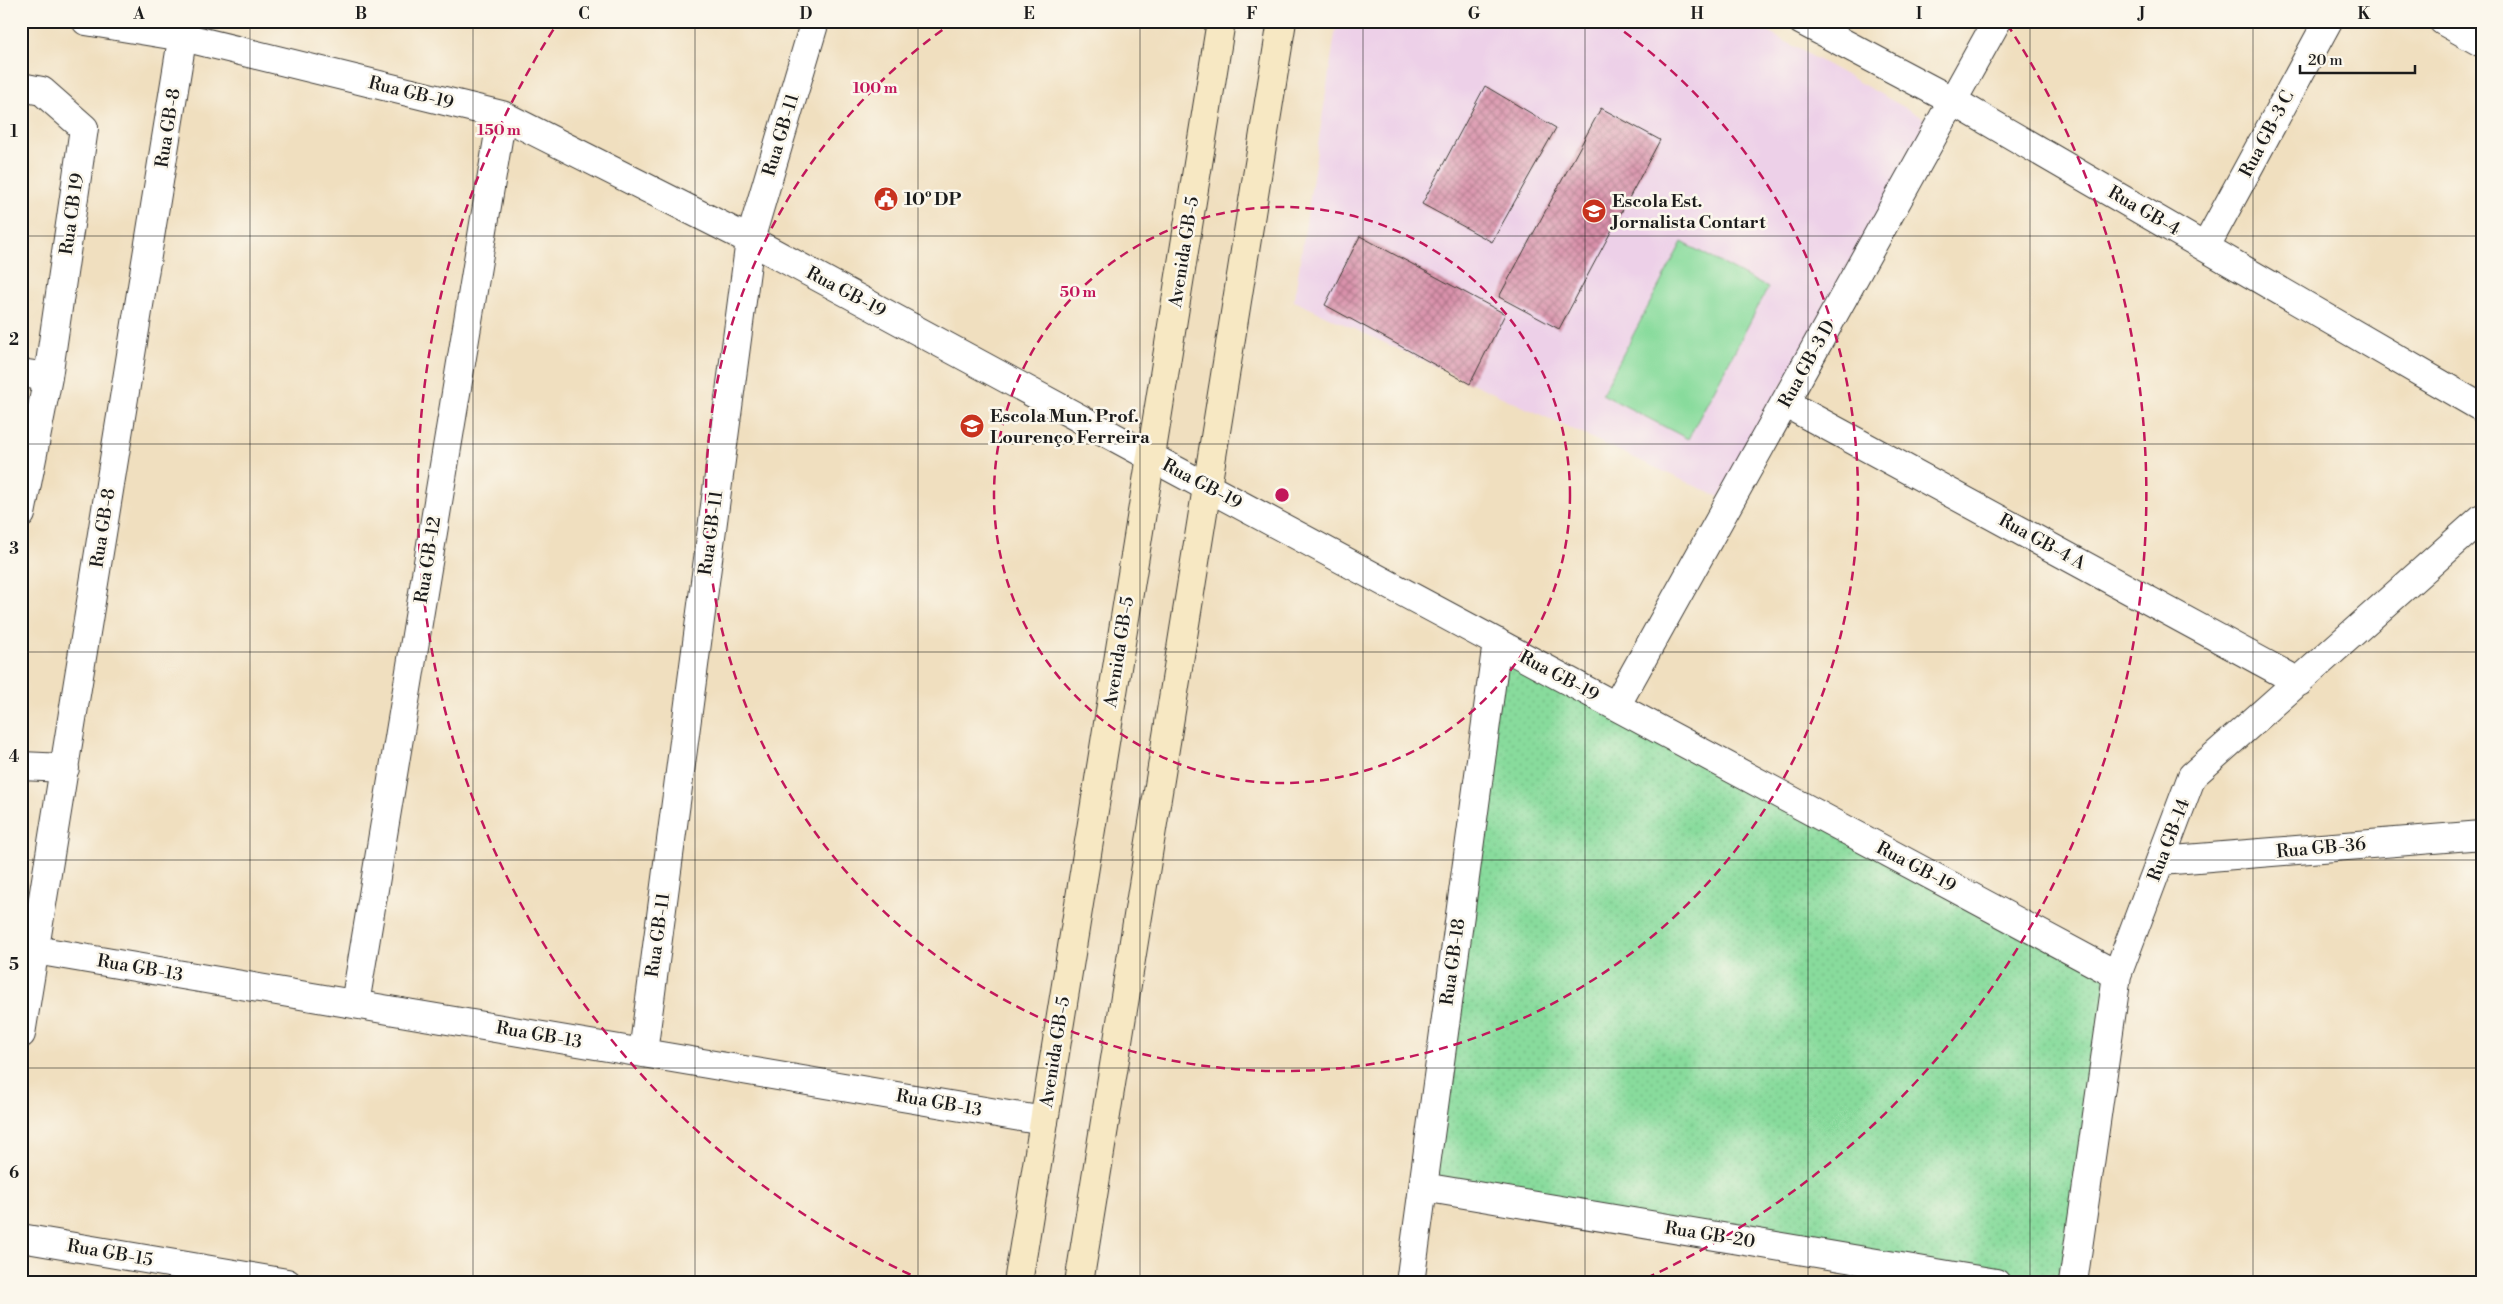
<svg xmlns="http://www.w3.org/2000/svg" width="2503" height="1304" font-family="'Libre Bodoni',serif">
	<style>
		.built { fill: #edd0e8 }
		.green { fill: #88db9c; stroke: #527c5c }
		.park { fill: url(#park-dots); stroke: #527c5c }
		.building { fill: url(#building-cross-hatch) }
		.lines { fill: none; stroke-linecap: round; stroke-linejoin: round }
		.street-casing { stroke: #3c3934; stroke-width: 30 }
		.secondary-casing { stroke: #3c3934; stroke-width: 30 }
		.street { stroke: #fff; stroke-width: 28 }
		.secondary { stroke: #f7e8c3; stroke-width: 28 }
		.grid { fill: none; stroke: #1c1c1c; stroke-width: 1; stroke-opacity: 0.55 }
		.ring { fill: none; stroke: #c2185b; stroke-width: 2.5; stroke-dasharray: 9 6 }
		.labels { text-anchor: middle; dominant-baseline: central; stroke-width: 5; stroke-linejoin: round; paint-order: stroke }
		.street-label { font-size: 18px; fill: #1c1c1c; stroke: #fbf7ec }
		.poi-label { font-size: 18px; font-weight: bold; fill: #1c1c1c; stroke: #fbf7ec; text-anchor: start }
		.centre { fill: #c2185b; stroke: #fbf7ec; stroke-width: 2.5 }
		.ring-label { font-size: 15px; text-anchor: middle; font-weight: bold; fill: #c2185b; stroke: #fbf7ec; stroke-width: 5; stroke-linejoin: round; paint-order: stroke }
		.neatline { fill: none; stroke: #1c1c1c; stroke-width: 2 }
		.grid-label { font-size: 16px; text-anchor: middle; font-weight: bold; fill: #1c1c1c }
	</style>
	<defs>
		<pattern id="park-dots" width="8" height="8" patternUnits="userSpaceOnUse" patternTransform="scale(1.25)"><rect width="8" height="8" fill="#88db9c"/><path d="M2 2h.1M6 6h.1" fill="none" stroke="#75bb86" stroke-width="1.8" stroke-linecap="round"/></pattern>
		<pattern id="building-cross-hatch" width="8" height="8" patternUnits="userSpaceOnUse" patternTransform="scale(1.25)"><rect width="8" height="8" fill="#d991ab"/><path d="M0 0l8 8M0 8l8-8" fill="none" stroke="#af768a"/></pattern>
	</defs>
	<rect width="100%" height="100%" fill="#fbf7ec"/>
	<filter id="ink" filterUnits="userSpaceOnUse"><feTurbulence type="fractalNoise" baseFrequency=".02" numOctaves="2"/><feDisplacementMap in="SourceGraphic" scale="10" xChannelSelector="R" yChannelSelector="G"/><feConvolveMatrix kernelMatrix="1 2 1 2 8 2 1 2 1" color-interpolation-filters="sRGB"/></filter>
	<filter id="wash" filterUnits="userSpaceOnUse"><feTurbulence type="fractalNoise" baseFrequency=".0096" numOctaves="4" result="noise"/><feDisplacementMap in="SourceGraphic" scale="20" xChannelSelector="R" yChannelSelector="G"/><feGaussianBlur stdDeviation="1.12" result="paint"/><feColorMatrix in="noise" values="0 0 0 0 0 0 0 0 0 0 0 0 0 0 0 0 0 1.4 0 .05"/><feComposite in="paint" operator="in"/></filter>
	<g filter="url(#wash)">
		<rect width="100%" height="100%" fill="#f0dfbf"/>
		<path class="built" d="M1337,21H1748L1931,122L1719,497L1294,301Z"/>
		<path class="green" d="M1682,242L1768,288L1688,439L1602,394Z"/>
		<path class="park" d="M1497,642L2117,975L2073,1283H1996L1423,1187Z"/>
		<g id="blocks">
			<path class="building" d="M1485,86L1556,128L1492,242L1422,204Z
				M1601,108L1660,140L1559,329L1499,297Z
				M1360,236L1505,314L1470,384L1325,305Z"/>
		</g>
	</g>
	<g filter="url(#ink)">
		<use href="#blocks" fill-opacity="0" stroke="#3c3934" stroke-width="1"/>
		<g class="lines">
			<defs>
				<path id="street" d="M86,21L183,37L502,115L750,240L1151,457L2117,975
					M1802,21L1953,101L2482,408
					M2443,21L2482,43
					M21,87L42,91L84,128L48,377L21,514
					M2206,246L2328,21
					M21,373L48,377
					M1785,403L2299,682
					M1616,706L1997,21
					M21,766L65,768
					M2161,861L2482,835
					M35,950L1044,1121
					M355,1004L502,115
					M21,1034L185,21
					M643,1053L750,240L815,21
					M1423,1187L1996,1283
					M21,1238L287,1283
					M1410,1283L1497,642
					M2073,1283L2117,975L2192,776L2482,518"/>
				<path id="secondary" d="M1018,1283L1221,21
					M1079,1283L1282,21"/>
			</defs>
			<use href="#street" class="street-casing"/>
			<use href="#secondary" class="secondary-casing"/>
			<use href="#street" class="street"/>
			<use href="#secondary" class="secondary"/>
		</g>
	</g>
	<path class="grid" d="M250,21V1283M473,21V1283M695,21V1283M918,21V1283M1140,21V1283M1363,21V1283M1585,21V1283M1808,21V1283M2030,21V1283M2253,21V1283M21,236H2482M21,444H2482M21,652H2482M21,860H2482M21,1068H2482"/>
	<g class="ring">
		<circle cx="1282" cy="495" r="288"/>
		<path d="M1612 23A576 576 0 1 1 952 23"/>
		<path d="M924 1281A864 864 0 0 1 557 24M2007 24A864 864 0 0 1 1640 1281"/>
	</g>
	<defs>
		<symbol id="civic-disc" viewBox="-11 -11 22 22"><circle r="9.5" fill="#c8321e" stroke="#fbf7ec"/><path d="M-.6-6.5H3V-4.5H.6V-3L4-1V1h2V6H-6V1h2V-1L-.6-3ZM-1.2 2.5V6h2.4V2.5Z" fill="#fff"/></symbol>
		<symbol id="school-disc" viewBox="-11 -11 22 22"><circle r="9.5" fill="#c8321e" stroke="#fbf7ec"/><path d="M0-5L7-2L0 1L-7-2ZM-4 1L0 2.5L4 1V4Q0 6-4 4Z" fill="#fff"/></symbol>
	</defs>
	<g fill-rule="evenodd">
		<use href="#civic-disc" x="872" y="185" width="28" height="28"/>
		<use href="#school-disc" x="1580" y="197" width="28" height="28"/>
		<use href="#school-disc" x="958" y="412" width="28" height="28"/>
	</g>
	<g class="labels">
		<g class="street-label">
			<text transform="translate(411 93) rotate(14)">Rua GB-19</text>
			<text transform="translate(168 128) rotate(-81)">Rua GB-8</text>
			<text transform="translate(2267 134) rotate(-62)">Rua GB-3 C</text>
			<text transform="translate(781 135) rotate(-73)">Rua GB-11</text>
			<text transform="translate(2144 211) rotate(30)">Rua GB-4</text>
			<text transform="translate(72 214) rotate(-82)">Rua CB 19</text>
			<text transform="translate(1184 252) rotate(-81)">Avenida GB-5</text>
			<text transform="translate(846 292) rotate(28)">Rua GB-19</text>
			<text transform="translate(1807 364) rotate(-61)">Rua GB-3 D</text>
			<text transform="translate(1202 484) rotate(28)">Rua GB-19</text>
			<text transform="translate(103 528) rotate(-81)">Rua GB-8</text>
			<text transform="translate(711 533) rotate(-82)">Rua GB-11</text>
			<text transform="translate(2042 542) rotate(29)">Rua GB-4 A</text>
			<text transform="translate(428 560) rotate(-81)">Rua GB-12</text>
			<text transform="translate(1119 652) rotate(-81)">Avenida GB-5</text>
			<text transform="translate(1559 676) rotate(28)">Rua GB-19</text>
			<text transform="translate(2169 840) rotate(-69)">Rua GB-14</text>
			<text transform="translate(2321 848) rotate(-5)">Rua GB-36</text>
			<text transform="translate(1916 867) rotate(28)">Rua GB-19</text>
			<text transform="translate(658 935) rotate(-82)">Rua GB-11</text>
			<text transform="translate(1453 962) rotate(-82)">Rua GB-18</text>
			<text transform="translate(140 968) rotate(10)">Rua GB-13</text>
			<text transform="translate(539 1035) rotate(10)">Rua GB-13</text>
			<text transform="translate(1055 1052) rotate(-81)">Avenida GB-5</text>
			<text transform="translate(939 1103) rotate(10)">Rua GB-13</text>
			<text transform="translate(1710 1235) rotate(9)">Rua GB-20</text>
			<text transform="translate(110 1253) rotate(10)">Rua GB-15</text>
		</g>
		<g class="poi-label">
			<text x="904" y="199">10º DP</text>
			<text x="1612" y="201">Escola Est.<tspan x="1612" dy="21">Jornalista Contart</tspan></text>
			<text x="990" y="416">Escola Mun. Prof.<tspan x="990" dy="21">Lourenço Ferreira</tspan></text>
		</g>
	</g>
	<circle cx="1282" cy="495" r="8" class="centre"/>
	<g class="ring-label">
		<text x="875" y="93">100 m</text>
		<text x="499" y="135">150 m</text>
		<text x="1078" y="297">50 m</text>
	</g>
	<rect width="2503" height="1304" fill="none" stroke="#fbf7ec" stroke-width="55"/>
	<path d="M2300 65v8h115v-8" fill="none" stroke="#1c1c1c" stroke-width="2.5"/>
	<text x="2308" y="65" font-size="15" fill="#1c1c1c" stroke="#fbf7ec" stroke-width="4" paint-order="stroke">20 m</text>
	<rect x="28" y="28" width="2448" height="1248" class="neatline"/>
	<g class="grid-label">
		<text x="139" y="19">A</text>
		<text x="361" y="19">B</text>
		<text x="584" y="19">C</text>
		<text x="806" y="19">D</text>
		<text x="1029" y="19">E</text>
		<text x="1252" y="19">F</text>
		<text x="1474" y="19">G</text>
		<text x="1697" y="19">H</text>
		<text x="1919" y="19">I</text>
		<text x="2142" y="19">J</text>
		<text x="2364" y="19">K</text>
		<text x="14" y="137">1</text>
		<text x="14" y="345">2</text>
		<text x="14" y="554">3</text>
		<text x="14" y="762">4</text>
		<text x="14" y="970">5</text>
		<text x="14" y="1178">6</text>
	</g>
</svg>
